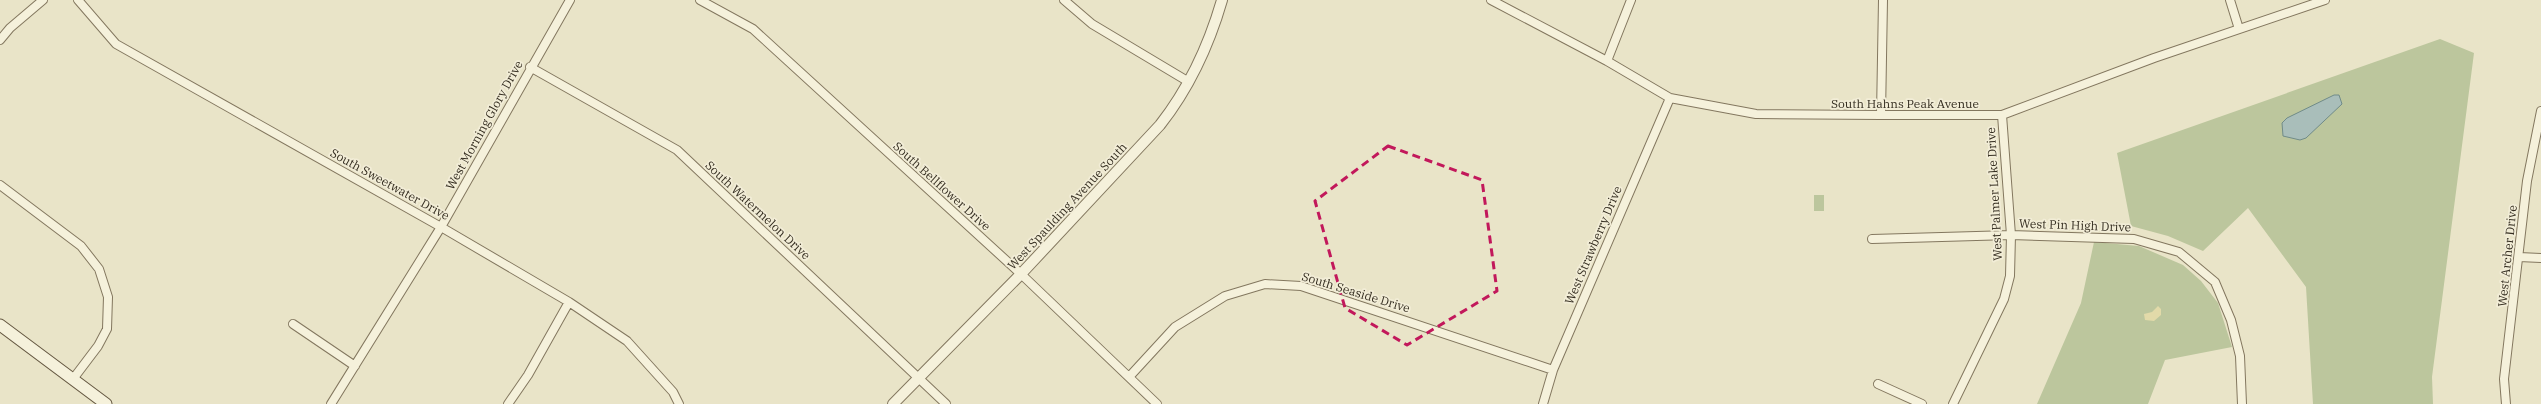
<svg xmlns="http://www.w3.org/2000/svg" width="2541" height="404" font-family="'IBM Plex Serif',serif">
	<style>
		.green { fill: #bcc69d }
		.sand { fill: #e2daa9 }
		.water { fill: #a9beba; stroke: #708b88 }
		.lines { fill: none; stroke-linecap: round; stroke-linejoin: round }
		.minor-casing { stroke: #83775f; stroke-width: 10 }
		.tertiary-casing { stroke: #83775f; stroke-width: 12 }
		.secondary-casing { stroke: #655842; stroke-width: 13 }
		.minor { stroke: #f5f1db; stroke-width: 8 }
		.tertiary { stroke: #f5f1db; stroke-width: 10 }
		.secondary { stroke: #f5f1db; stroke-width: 11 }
		.marked { fill: none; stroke: #c2185b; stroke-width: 3; stroke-dasharray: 8 5; stroke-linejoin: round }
		.labels { text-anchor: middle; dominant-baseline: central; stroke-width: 3.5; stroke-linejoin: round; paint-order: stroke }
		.street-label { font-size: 12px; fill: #352e21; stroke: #f2edd7 }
	</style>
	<rect width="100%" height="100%" fill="#e9e4c8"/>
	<path class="green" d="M2440,39L2474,53L2432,377L2433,404H2313L2306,287L2248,208L2203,251L2168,236L2131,226L2117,153Z
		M1814,195H1824V211H1814Z
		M2094,242L2139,246L2183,265L2201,281L2218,303L2232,347L2165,360L2148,404H2037L2081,303Z"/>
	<path class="sand" d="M2158,306L2161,309V315L2154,321L2145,320L2144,314L2152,312Z"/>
	<path class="water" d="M2334,95H2339L2342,104L2306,138L2300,140L2283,136L2282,123L2287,118Z"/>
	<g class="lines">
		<defs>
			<path id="minor" d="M78,0L116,44L441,227L569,302L627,341L673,392L679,404
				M700,0L753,29L1021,274L1157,404
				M1064,0L1092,24L1189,82
				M1491,0L1607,61L1670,98L1756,114L1881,115H2002L2154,58L2325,0
				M2230,0L2239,29
				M0,40L10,28L43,0
				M1607,61L1631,0
				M530,67L677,150L946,404
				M1881,115L1883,0
				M0,185L81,246L99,269L108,297L107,329L98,346L73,379
				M1872,239L2011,235L2134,239L2179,252L2215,282L2231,320L2240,356L2242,404
				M2519,257L2541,258
				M293,324L355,366
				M1129,377L1175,327L1225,296L1265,284L1301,286L1553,370
				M1878,384L1922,404
				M331,404L441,227L570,0
				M508,404L528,375L569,302
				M1543,404L1553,370L1670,98
				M1953,404L2004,299L2010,276L2011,235L2002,115
				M2506,404L2504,379L2527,181L2541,111"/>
			<path id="tertiary" d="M893,404L1021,274L1160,125C1189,88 1209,45 1222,0"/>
			<path id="secondary" d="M0,325L106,404"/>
		</defs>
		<use href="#minor" class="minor-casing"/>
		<use href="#tertiary" class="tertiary-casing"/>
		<use href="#secondary" class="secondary-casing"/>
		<use href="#minor" class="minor"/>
		<use href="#tertiary" class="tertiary"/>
		<use href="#secondary" class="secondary"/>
	</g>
	<path class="marked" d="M1388,146L1482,180L1497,291L1407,345L1345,308L1315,201Z"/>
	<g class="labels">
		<g class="street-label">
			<text x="1905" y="103">South Hahns Peak Avenue</text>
			<text transform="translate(484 125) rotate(-61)">West Morning Glory Drive</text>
			<text transform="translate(390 184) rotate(29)">South Sweetwater Drive</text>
			<text transform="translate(942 186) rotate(42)">South Bellflower Drive</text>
			<text transform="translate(1994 194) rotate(-93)">West Palmer Lake Drive</text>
			<text transform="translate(1067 206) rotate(-47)">West Spaulding Avenue South</text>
			<text transform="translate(758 210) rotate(43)">South Watermelon Drive</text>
			<text transform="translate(2075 225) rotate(2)">West Pin High Drive</text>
			<text transform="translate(1593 245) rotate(-67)">West Strawberry Drive</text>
			<text transform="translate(2507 256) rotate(-84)">West Archer Drive</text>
			<text transform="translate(1356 292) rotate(17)">South Seaside Drive</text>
		</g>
	</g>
</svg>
